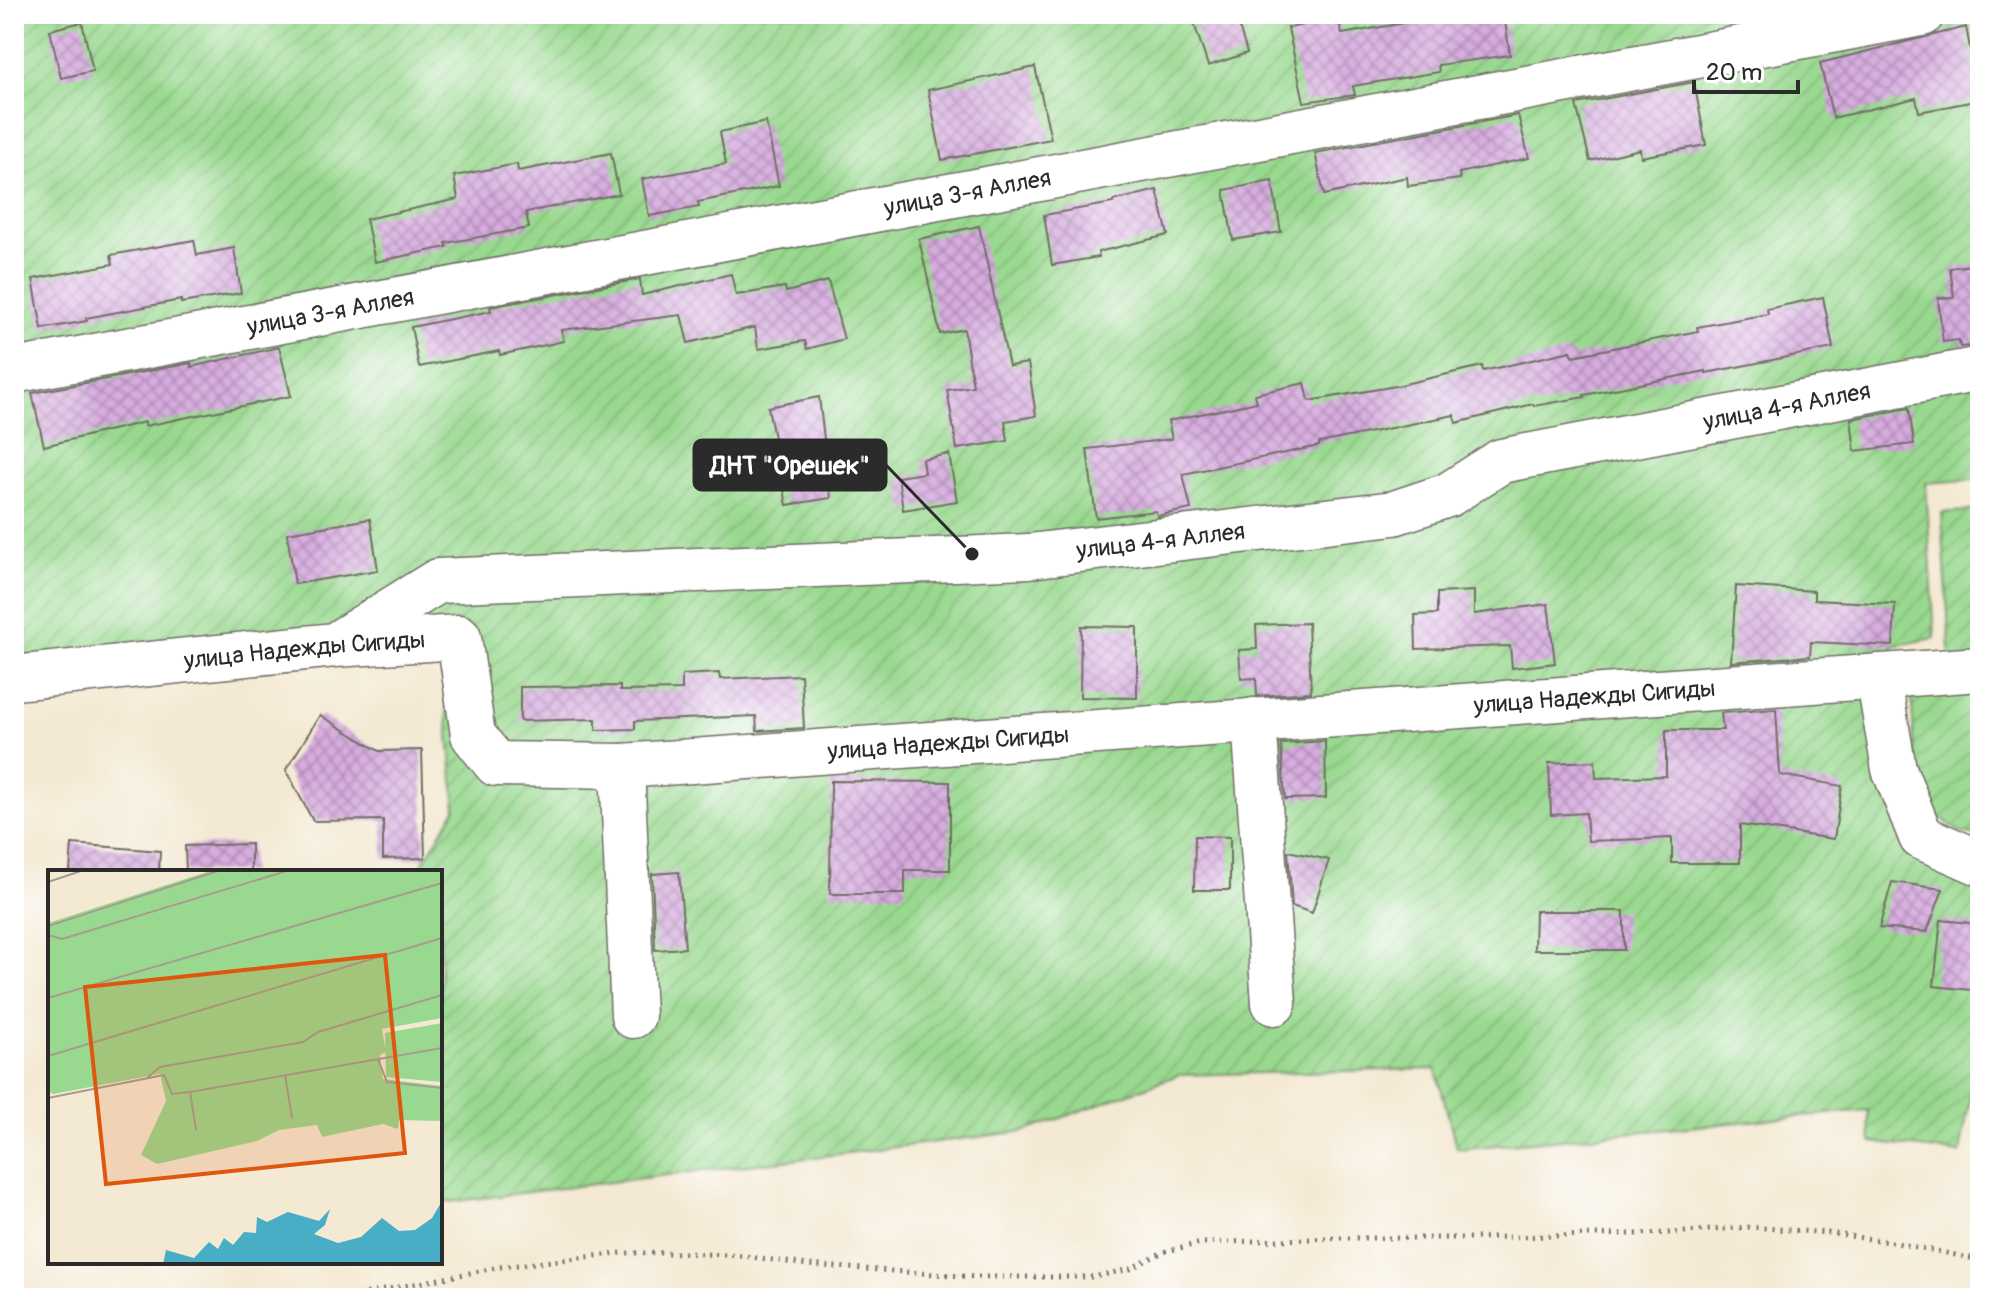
<svg xmlns="http://www.w3.org/2000/svg" width="1994" height="1312" font-family="Pangolin,sans-serif">
	<style>
		.garden { fill: url(#garden-furrows); stroke: #62825d; stroke-width: 2 }
		.building { fill: url(#building-cross-hatch) }
		.lines { fill: none; stroke-linecap: round; stroke-linejoin: round }
		.minor-casing { stroke: #716e66; stroke-width: 47 }
		.path { stroke: #716e66; stroke-width: 5; stroke-dasharray: 2 6; stroke-linecap: butt }
		.minor { stroke: #fff; stroke-width: 44 }
		.labels { text-anchor: middle; dominant-baseline: central; stroke-width: 7; stroke-linejoin: round; paint-order: stroke }
		.street-label { font-size: 24px; fill: #2b2b2b; stroke: #fff }
		.inset-road { fill: none; stroke: #a49d90; stroke-width: 2 }
		.view { fill: #df570e; fill-opacity: 0.15; stroke: #df570e; stroke-width: 4 }
		.inset-edge { fill: none; stroke: #2b2b2b; stroke-width: 4 }
		.leader { fill: none; stroke: #2b2b2b; stroke-width: 3 }
		.callout-dot { fill: #2b2b2b; stroke: #fff; stroke-width: 3 }
		.callout { fill: #2b2b2b; stroke: #2b2b2b; stroke-width: 3 }
		.callout-label { font-size: 26px; text-anchor: middle; font-weight: bold; fill: #fff }
	</style>
	<defs>
		<pattern id="garden-furrows" width="10" height="10" patternUnits="userSpaceOnUse" patternTransform="scale(2)"><rect width="10" height="10" fill="#99d98f"/><path d="M-1 1l2-2M0 10L10 0M9 11l2-2" fill="none" stroke="#84ba7c"/></pattern>
		<pattern id="building-cross-hatch" width="8" height="8" patternUnits="userSpaceOnUse" patternTransform="scale(2)"><rect width="8" height="8" fill="#d7acdf"/><path d="M0 0l8 8M0 8l8-8" fill="none" stroke="#af8cb5"/></pattern>
	</defs>
	<rect width="100%" height="100%" fill="#fff"/>
	<filter id="ink" filterUnits="userSpaceOnUse"><feTurbulence type="fractalNoise" baseFrequency=".0125" numOctaves="2"/><feDisplacementMap in="SourceGraphic" scale="16" xChannelSelector="R" yChannelSelector="G"/><feConvolveMatrix kernelMatrix="1 2 1 2 8 2 1 2 1" color-interpolation-filters="sRGB"/></filter>
	<filter id="wash" filterUnits="userSpaceOnUse"><feTurbulence type="fractalNoise" baseFrequency=".006" numOctaves="4" result="noise"/><feDisplacementMap in="SourceGraphic" scale="32" xChannelSelector="R" yChannelSelector="G"/><feGaussianBlur stdDeviation="1.8" result="paint"/><feColorMatrix in="noise" values="0 0 0 0 0 0 0 0 0 0 0 0 0 0 0 0 0 1.4 0 .05"/><feComposite in="paint" operator="in"/></filter>
	<g filter="url(#wash)">
		<rect width="100%" height="100%" fill="#f4e9d3"/>
		<path class="garden" d="M14,14H1980V479L1926,483L1935,638L1893,646L1896,814L1980,863V1093L1971,1092L1960,1153L1871,1142L1868,1110L1457,1149L1436,1069L1178,1075L1026,1131L440,1203V872H417L456,809L442,663L433,625L14,659Z
			M1980,510V836L1961,833L1917,799L1911,687L1952,685L1942,513Z"/>
		<g id="blocks">
			<path class="building" d="M1221,14H1235L1247,53L1208,66L1194,23Z
				M1454,14H1504L1510,55L1438,65L1439,72L1353,86L1355,95L1304,102L1288,28L1338,18L1342,34Z
				M82,22L93,71L61,78L50,30Z
				M1966,27L1980,100L1919,112L1916,98L1833,118L1820,63Z
				M1035,67L1051,139L942,160L928,90Z
				M1694,82L1706,145L1641,157L1640,149L1590,161L1576,104Z
				M1518,115L1529,158L1459,173L1460,179L1408,186L1407,177L1324,195L1315,153Z
				M766,122L779,186L698,202L699,207L649,216L642,179L726,164L720,132Z
				M611,153L619,194L526,212L529,228L446,243L447,247L375,262L366,219L458,199L454,176L517,164L518,171Z
				M1272,181L1281,232L1233,240L1224,190Z
				M1157,190L1168,235L1098,252L1099,257L1052,265L1044,215L1113,203V201Z
				M979,226L1009,366L1028,363L1036,416L1005,421L1008,441L957,449L947,390L973,386L964,329L940,334L919,239Z
				M194,240L197,255L234,248L241,293L181,303V300L86,318L87,321L42,329L33,279L113,264L111,255Z
				M1980,264V345L1960,347L1959,340L1943,342L1938,298L1954,297L1950,268Z
				M731,274L736,295L785,287L786,292L828,281L844,339L807,349L805,341L758,349L755,327L688,343L681,315L561,330L564,341L500,355L499,351L419,367L411,327L491,311L490,307L640,279L642,295Z
				M1823,297L1833,348L1706,373V371L1584,395L1585,397L1534,406L1533,404L1456,423L1454,415L1319,443V446L1183,474L1191,509L1157,516L1156,511L1096,518L1087,449L1172,439L1168,421L1257,402L1255,394L1305,383L1309,401L1396,386L1482,366L1483,371L1571,351L1573,356L1698,331L1697,327L1768,314L1767,309Z
				M279,347L291,396L145,426V422L44,446L32,393L191,363V367Z
				M819,397L831,498L787,505L768,407Z
				M1909,408L1914,444L1855,451L1851,419Z
				M949,454L957,501L903,510L898,477L924,473L922,459Z
				M370,519L378,570L295,584L287,533Z
				M1736,586L1814,591V600L1895,604L1893,646L1811,642L1810,656L1731,662Z
				M1474,591V614L1548,604L1555,663L1512,668L1510,646L1416,649L1415,615L1437,614V593Z
				M1308,623L1311,692L1257,696L1256,678L1241,679L1239,650L1257,649L1256,625Z
				M1081,626L1137,627V698L1080,697Z
				M719,673L720,679L801,675L804,728L757,731L756,716L635,721V729L596,730V719L520,721V687L620,686V691L682,690V675Z
				M1776,709L1780,775L1842,786L1834,839L1740,825V863H1672V838L1588,841L1586,813L1551,815L1549,763L1595,761L1596,778L1666,776V730H1723L1721,713Z
				M320,715L379,751L422,750L425,858L383,859V820L313,821L286,770Z
				M1325,741L1326,798L1285,799L1281,744Z
				M831,781L950,782V870H905V894H830Z
				M1195,836L1230,837V890H1194Z
				M72,844L160,851L159,872H70Z
				M251,844V872H186L185,846Z
				M1288,851L1329,860L1312,913L1292,906Z
				M679,872L685,948L655,950L652,874Z
				M1892,882L1943,889L1927,932L1879,928Z
				M1535,911H1624V950H1534Z
				M1941,920L1980,924V991L1934,986Z"/>
		</g>
	</g>
	<g filter="url(#ink)">
		<use href="#blocks" fill-opacity="0" stroke="#716e66" stroke-width="2"/>
		<g class="lines">
			<defs>
				<g id="minor">
					<path id="s1" d="M14,371L1922,14"/>
					<path id="s2" d="M341,641L438,581L1029,556L1394,513L1448,495L1501,461L1980,369"/>
					<path d="M1878,676L1894,769L1921,837L1980,863"/>
					<path id="s3" d="M14,678L335,645L459,637L473,735L496,764L622,766L1980,669"/>
					<path d="M1254,720L1274,1003"/>
					<path d="M622,766L633,1016"/>
				</g>
			</defs>
			<use href="#minor" class="minor-casing"/>
			<path class="path" d="M343,1298L500,1267L622,1253H686L745,1256L808,1265L976,1277H1093L1130,1269L1163,1252L1201,1243L1334,1238H1473L1671,1233L1751,1227L1829,1233L1897,1243L1980,1260"/>
			<use href="#minor" class="minor"/>
		</g>
	</g>
	<g class="labels">
		<g class="street-label">
			<text stroke="none"><textPath href="#s1" startOffset="970">улица 3-я Аллея</textPath></text>
			<text stroke="none"><textPath href="#s1" startOffset="322">улица 3-я Аллея</textPath></text>
			<text stroke="none"><textPath href="#s2" startOffset="1484">улица 4-я Аллея</textPath></text>
			<text stroke="none"><textPath href="#s2" startOffset="838">улица 4-я Аллея</textPath></text>
			<text stroke="none"><textPath href="#s3" startOffset="292">улица Надежды Сигиды</textPath></text>
			<text stroke="none"><textPath href="#s3" startOffset="1684">улица Надежды Сигиды</textPath></text>
			<text stroke="none"><textPath href="#s3" startOffset="1036">улица Надежды Сигиды</textPath></text>
		</g>
	</g>
	<g transform="translate(48 870)">
		<rect width="394" height="394" fill="#f4e9d3"/>
		<path d="M165,0H394V148L334,159L338,182L332,185L335,209L394,216V251L351,250L350,259L335,254L274,267L269,255L231,260L209,271L109,294L93,285L118,231L112,204L5,224L0,221V53ZM394,153V212L338,207L337,163Z" fill="#99d98f"/>
		<path d="M394,331V394H115L118,380L146,388L161,372L170,379L176,368L185,375L196,362L208,363L209,347L219,352L240,342L271,351L282,339L277,355L266,364L290,373L313,367L334,348L351,361L367,360L384,348Z" fill="#47aec6"/>
		<path class="inset-road" d="M0,12L36,0M0,56L173,0M0,65L14,69L242,0M0,128L394,13M0,186L394,68M330,189L339,212L394,218M237,205L244,248M99,208L112,197L255,172L270,162L394,125M142,222L148,260M0,228L116,205L124,224L142,222L394,178"/>
		<path class="view" d="M337,85L357,283L58,314L37,117Z"/>
		<rect width="394" height="394" class="inset-edge"/>
	</g>
	<path class="leader" d="M972 554L886 465"/>
	<circle class="callout-dot" cx="972" cy="554" r="8"/>
	<rect class="callout" x="694" y="440" width="192" height="50" rx="8"/>
	<g class="callout-label">
		<text x="790" y="474">ДНТ "Орешек"</text>
	</g>
	<rect width="1994" height="1312" fill="none" stroke="#fff" stroke-width="48"/>
	<path d="M1694 80v12h104v-12" fill="none" stroke="#2b2b2b" stroke-width="4"/>
	<text x="1706" y="80" font-size="24" fill="#2b2b2b" stroke="#ffffff" stroke-width="6" paint-order="stroke">20 m</text>
</svg>
